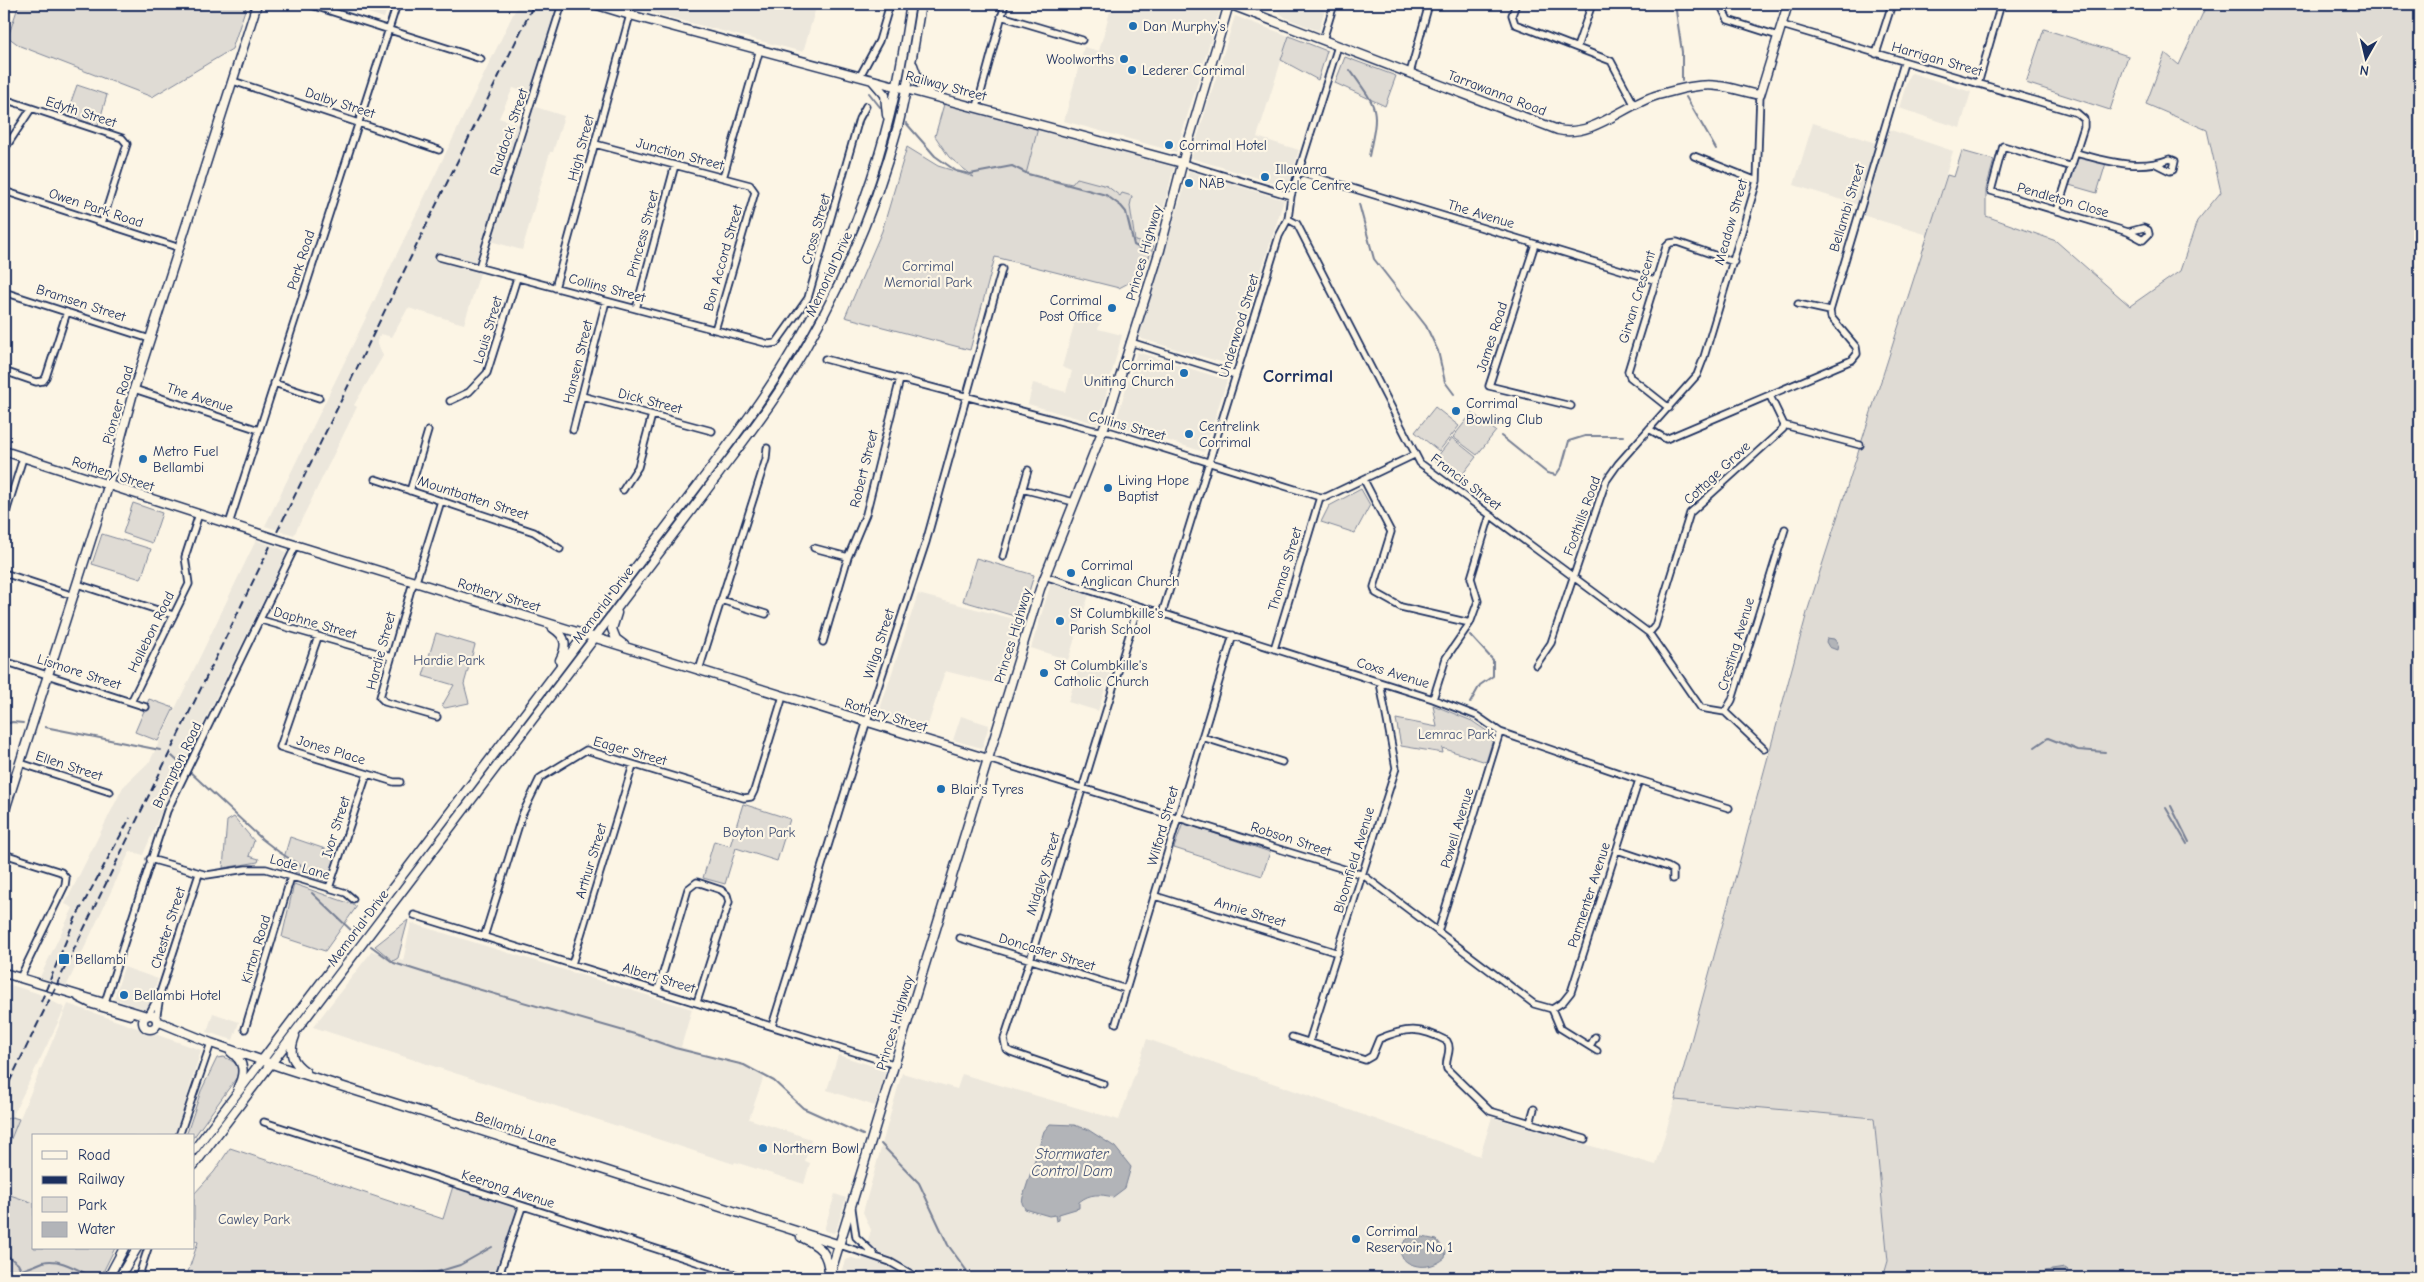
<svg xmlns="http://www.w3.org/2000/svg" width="2424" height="1282" font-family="'Comic Neue',sans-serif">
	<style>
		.built { fill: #ece7dc }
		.green { fill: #dfdbd4; stroke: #7d8599 }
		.water { fill: #b2b4b8; stroke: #767f94 }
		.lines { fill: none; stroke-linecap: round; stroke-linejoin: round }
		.stream { stroke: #767f94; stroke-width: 2 }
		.minor-casing { stroke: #1b2f5e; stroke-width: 9 }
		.major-casing { stroke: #1b2f5e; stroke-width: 11 }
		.minor { stroke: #fcf5e5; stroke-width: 5.5 }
		.major { stroke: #fcf5e5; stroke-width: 8 }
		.rail { stroke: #1b2f5e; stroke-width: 2; stroke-dasharray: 8 4; stroke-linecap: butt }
		.major-bridge-casing { stroke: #1b2f5e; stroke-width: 11; stroke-linecap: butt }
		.major-bridge { stroke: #fcf5e5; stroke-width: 8 }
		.poi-dot { fill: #1f6fb2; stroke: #fcf5e5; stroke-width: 2 }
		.labels { text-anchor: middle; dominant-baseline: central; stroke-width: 4.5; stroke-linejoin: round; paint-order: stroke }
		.poi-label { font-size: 14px; fill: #1b2f5e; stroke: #fcf5e5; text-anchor: start }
		.street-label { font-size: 14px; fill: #1b2f5e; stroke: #fcf5e5 }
		.park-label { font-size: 14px; fill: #425176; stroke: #fcf5e5 }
		.water-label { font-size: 15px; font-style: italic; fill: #485779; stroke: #fcf5e5 }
		.district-label { font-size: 19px; font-weight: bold; fill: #1b2f5e; stroke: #fcf5e5 }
	</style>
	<rect width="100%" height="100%" fill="#fcf5e5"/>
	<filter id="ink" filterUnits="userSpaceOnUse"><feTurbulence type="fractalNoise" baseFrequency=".02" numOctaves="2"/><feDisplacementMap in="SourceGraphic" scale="10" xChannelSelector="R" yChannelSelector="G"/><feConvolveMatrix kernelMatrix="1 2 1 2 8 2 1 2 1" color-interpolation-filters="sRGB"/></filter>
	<g filter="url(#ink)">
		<path class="built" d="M371,4H389L384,18L368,13Z
			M518,4H567L539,96L513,88L499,118L519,125L526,104L564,116L553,152H550L522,250L490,241L464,324L408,308L392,337L381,334L377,341L383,356L354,405L357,407L294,535L265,526Z
			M618,4H817L803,52Z
			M1112,4H1199L1220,10L1176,152L1064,121L1084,47L1099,51Z
			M1269,4H1326L1319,31L1286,18Z
			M1235,16L1289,36L1257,137L1299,150L1288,187L1191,158Z
			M1912,73L1971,92L1960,128L1899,108L1909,75Z
			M1813,123L1879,144L1885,128L1953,151L1928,235L1859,214L1861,206L1794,185Z
			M1038,128L1174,167L1154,246L1135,241L1130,205L1132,197L1121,196L1106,186L1072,184L1026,174Z
			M1189,171L1284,200L1231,365L1142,339L1139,335Z
			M1075,312L1101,319L1098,329L1122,335L1098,424L1028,404L1033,383L1066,392L1072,371L1062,367L1074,325L1072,324Z
			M1137,352L1227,380L1204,452L1115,424Z
			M256,540L282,549L286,554L173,785L143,855L130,851L66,987L40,977L73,908L65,904L123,787L150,761Z
			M1051,583L1089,595L1068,660L1031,648Z
			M918,594L1022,621L1001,685L945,671L926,731L894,722L879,712Z
			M1080,664L1110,673L1098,711L1068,702Z
			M961,716L989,725L982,748L953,740Z
			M411,923L692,1009L681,1047L765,1073L749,1119L811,1139L805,1161L810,1163L804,1184L735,1162L734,1164L313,1027L372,951L403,961Z
			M124,967L158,979L148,1010L114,999Z
			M4,983L37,993L65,1008L12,1117L4,1120Z
			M68,1004L201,1050L175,1136H34V1203L4,1193V1156Z
			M213,1013L239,1022L233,1040L207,1032Z
			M1147,1039L1480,1156L1492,1117L1656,1165L1675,1100L1874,1118L1888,1261L1883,1278H841L840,1276L845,1260L852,1258L862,1261L871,1230L863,1212L902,1073L957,1089L962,1074L1119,1120Z
			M838,1055L886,1070L875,1106L827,1090Z
			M835,1194L846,1198L836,1231L833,1233L824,1230Z"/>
		<path class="green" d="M19,4H247L232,49L152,97L20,46L8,37Z
			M2207,4H2420V1278H1883L1888,1261L1874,1118L1675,1100L1808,609L1947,175L1954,177L1962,151L1994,160L1986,189V216L2056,241L2130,306L2180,271L2197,221L2221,192L2207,130L2146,104L2165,53L2179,65Z
			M2044,29L2128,56L2110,110L2026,83Z
			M1289,36L1327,51L1318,80L1281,60Z
			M1345,57L1396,76L1385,106L1335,83Z
			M77,85L107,95L98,126L66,116Z
			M944,104L1038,128L1026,174L1072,184L1077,178L1107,186L1120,196L1122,193L1132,196L1130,206L1135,241L1154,246L1140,277L1119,288L995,257L970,350L845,317L882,231L907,147L938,166L974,177L949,157L935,136Z
			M2082,156L2106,163L2097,193L2069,185L2077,158Z
			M1435,407L1459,426L1439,451L1415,432Z
			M1472,413L1496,431L1477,455L1453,437Z
			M1452,438L1476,457L1458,480L1434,461Z
			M1361,489L1370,505L1355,533L1321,522L1329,506Z
			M133,503L162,513L152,543L123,533Z
			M102,534L151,549L141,579L92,564Z
			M976,558L1034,575L1021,618L963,601Z
			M436,633L475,645L464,684L469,703L445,708L442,706L454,685L423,676Z
			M149,699L174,708L158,741L135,732Z
			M1433,705L1472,721L1494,736L1486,762L1442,748L1443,753L1401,746L1396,719L1437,727Z
			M743,804L790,819L777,861L736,848L725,884L703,878L714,841L730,846Z
			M234,817L254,841L249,856L259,859L258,862L223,868L227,821Z
			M1183,823L1270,852L1262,876L1174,848Z
			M290,837L337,853L327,882L281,868Z
			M294,884L357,906L325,951L282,937Z
			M408,920L398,958L393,961L375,946Z
			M224,1057C235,1062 239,1064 237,1077L194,1137L186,1136L201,1091L217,1058Z
			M12,1117L19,1119L4,1156V1120Z
			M230,1148L443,1219L453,1186L513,1206L517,1210L516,1214L495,1278H186L198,1242L194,1240V1194L214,1172Z
			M4,1193L34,1203V1248H115L100,1278H4Z"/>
		<path class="water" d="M1827,638L1834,639L1838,644L1837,650L1829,647L1826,642Z
			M1050,1124L1074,1125L1087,1129L1115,1147L1131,1167L1125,1188L1113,1197C1100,1194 1090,1193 1079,1202V1208L1059,1214V1220L1056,1221L1055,1215L1049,1216L1025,1209L1022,1203L1023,1197L1044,1131Z
			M1413,1235L1437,1240L1446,1252L1445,1258C1419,1280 1380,1254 1413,1235Z
			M2065,1268L2068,1270L2064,1278H2044L2045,1271Z"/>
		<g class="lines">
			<path class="stream" d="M1675,4L1682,52V80
				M1350,70C1379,110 1379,108 1369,156
				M869,93L880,107
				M1686,97L1716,149
				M906,123L935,156L956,171L970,174L1012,166L1028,174L1106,195L1121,206L1126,212L1134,245L1147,252
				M1359,204L1374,259L1426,326L1438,351L1445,382L1454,394
				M1501,436L1547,473L1556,475L1562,466L1569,441L1585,436H1623
				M1470,635L1493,660V676L1480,685L1470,703
				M4,725L12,722L23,723
				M45,727L160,750
				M2035,747L2048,738L2078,750L2105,752
				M172,756L185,768
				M189,771L262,839L279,852L309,871
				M2171,806L2189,842
				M2166,808L2187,844
				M312,893L354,933
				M371,946L394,963L460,984L638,1035L675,1048L744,1065L774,1081L803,1108L863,1135
				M881,1144L919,1183L948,1245L972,1278
				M4,1253L18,1264L25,1278
				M21,1270C29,1268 36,1265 43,1262C60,1257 81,1272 95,1278
				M220,1278L253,1273L308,1275L351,1272L369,1277L437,1272L460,1265L492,1247"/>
			<defs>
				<path id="minor" d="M308,4L481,59
					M1516,4L1512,15L1515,24L1611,61L1634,104
					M1720,4L1728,20L1778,36
					M1001,16L1082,40
					M1782,25L2077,113L2084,119V127L2057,211
					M1323,40L1334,4
					M1577,47L1592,4
					M1876,54L1892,4
					M1410,73L1429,4
					M860,76L879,41L890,4
					M233,81L439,150
					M1978,84L2001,4
					M4,99L122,138L127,144L102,223
					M977,107L1005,4
					M595,144L750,185L755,192L715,330
					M4,150L31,109
					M2076,153C2107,161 2139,171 2170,159L2175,161L2173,170L2170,171L2156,164
					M1694,156L1757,181
					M1182,163L1291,196
					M2072,167L2003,146L1991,191L2128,232L2143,228L2148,230L2149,234L2143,240L2128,232
					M1299,172L1654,280
					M723,178L760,49
					M4,191L180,248
					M1288,219L1297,224L1420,463L1649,633L1701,708L1725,712L1732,700L1785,529
					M1535,244L1489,386L1571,406
					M439,257L769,344L776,343L808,298L859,119L866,106
					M479,267L562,4
					M555,288L630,15
					M4,292L150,339
					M1798,304L1830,311
					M636,309L675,165
					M1130,342L1236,375
					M825,359L1093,430L1111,432L1320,497H1326L1414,455
					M4,371L36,382L43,381L46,377L67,312
					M274,383L319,398
					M134,389L259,430
					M582,396L712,431
					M1770,396L1784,425
					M450,401L469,392L487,373L517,278
					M1669,408L1630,377L1628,371L1666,247L1670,243L1677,242L1734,262
					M1784,425L1860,445
					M1649,429L1666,439L1852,360L1857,354L1856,347L1831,317L1830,311L1904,63
					M573,430L606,301
					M375,479L534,532L560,549
					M1364,480L1391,532L1374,587L1376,593L1401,607L1470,623
					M1022,489L1074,502
					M623,490L638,467L652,415
					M410,491L428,431
					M4,519L23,458
					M229,524L397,4
					M814,548L848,557L866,514L900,379
					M1003,557L1028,470
					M4,573L74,596
					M1044,576L1433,699L1477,716L1500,732L1639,780L1729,808
					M77,584L173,615
					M721,600L766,614
					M1162,614L1279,236L1288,219L1291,196L1338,46
					M261,620L391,657
					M1649,633L1655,626L1690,513L1783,429L1784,425
					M318,637L280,747L394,782H400
					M823,642L848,557
					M1274,649L1320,497
					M4,661L146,707
					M1536,665L1551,643L1606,481L1618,464L1697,375L1704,357L1757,181L1760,95
					M699,670L766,459L767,448
					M1433,699L1446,658L1470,623L1478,601L1471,578L1490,515
					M131,702L189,584L185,557L199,514
					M1725,712L1764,749
					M437,717L385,702L380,697L411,589L417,578L441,501
					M1202,737L1282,762
					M988,759L1363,875L1534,1004L1552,1009
					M20,763L110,792
					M1617,850L1668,867L1673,870V879
					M4,854L61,872L66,878L65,885L20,978
					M150,859L207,875L246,869H266L346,893L353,899
					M329,888L367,774
					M1155,896L1338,953
					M414,915L896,1065
					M1438,932L1500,732
					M484,937L522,815L540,778L586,750L744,798L751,797L754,791L783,696
					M960,938L1126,989
					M572,964L633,765
					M658,990L688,889L697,882L721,890L727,895L729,902L697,1002
					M78,998L92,1005L130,1016
					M104,1005L167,811L296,545
					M1552,1009L1563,1002L1571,992L1639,780
					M1552,1009L1560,1028L1597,1051
					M148,1016L157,999
					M156,1020L161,990L199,874
					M1116,1023L1233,635
					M772,1026L865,727L926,542L1002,269
					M245,1029L291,877
					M1292,1037L1365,1060L1372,1056L1379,1039C1407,1027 1420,1027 1447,1041C1453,1050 1444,1060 1447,1069L1490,1111L1585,1139
					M1309,1042L1396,768L1380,683
					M1590,1046L1595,1037
					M1104,1084L1011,1052L1006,1049L1004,1039L1030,960L1138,606
					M264,1122L746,1278
					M1530,1123L1534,1109
					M179,1136L211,1043
					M852,1209L856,1237L874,1254
					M840,1245L890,1262L918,1278
					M138,1278L148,1248
					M498,1278L522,1207"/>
				<path id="major" d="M594,4L630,15L1182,163
					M1229,4L1558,130C1593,138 1625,104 1658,95C1676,90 1700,83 1718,86C1732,87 1746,93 1760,95L1788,4
					M913,65L919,82L929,93
					M872,80L885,95L887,115
					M4,451L263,535
					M285,542L988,759
					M617,613L612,629L616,639L624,645
					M553,628C567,637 567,646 560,660
					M4,813L106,493L134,389L257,4
					M4,973L147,1016
					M143 1022a7 7 0 1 1 14 0a7 7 0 1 1-14 0Z
					M157,1021L211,1043L281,1067L840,1245
					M295,1036C288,1054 292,1062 306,1072
					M231,1052C245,1062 245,1073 238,1087
					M194,1150L689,497C723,452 757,409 786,361C837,279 874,188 895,93C902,64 906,33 911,4
					M194,1165L703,495C730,458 759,423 783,385C834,305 873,218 898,126C908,86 914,45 921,4
					M801,1237C820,1246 828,1252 829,1274
					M108,1278L124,1248
					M119,1278L137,1248
					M829,1278L1040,589L1106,422L1160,250L1185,153L1229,4"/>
			</defs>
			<use href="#minor" class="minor-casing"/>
			<use href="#major" class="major-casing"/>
			<use href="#minor" class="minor"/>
			<use href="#major" class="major"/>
			<path class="rail" d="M41,1002L75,919L130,818
				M4,1093L534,4"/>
			<defs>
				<path id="major-bridge" d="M263,535L285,542"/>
			</defs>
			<use href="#major-bridge" class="major-bridge-casing"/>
			<use href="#major-bridge" class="major-bridge"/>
		</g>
	</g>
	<g class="poi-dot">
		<circle cx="1133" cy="26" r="5"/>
		<circle cx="1124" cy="59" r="5"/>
		<circle cx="1132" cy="70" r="5"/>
		<circle cx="1169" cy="145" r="5"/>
		<circle cx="1265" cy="177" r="5"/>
		<circle cx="1189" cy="183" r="5"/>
		<circle cx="1112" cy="308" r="5"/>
		<circle cx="1184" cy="373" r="5"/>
		<circle cx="1456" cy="411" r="5"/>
		<circle cx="1189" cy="434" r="5"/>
		<circle cx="143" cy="459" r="5"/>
		<circle cx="1108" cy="488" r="5"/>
		<circle cx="1071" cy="573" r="5"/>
		<circle cx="1060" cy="621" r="5"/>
		<circle cx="1044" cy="673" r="5"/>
		<circle cx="941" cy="789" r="5"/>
		<rect x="58" y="953" width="12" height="12" rx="2.5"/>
		<circle cx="124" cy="995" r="5"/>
		<circle cx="763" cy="1148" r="5"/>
		<circle cx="1356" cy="1239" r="5"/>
	</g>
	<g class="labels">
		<g class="poi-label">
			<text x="1143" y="26">Dan Murphy's</text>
			<text x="1114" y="59" text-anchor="end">Woolworths</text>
			<text x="1142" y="70">Lederer Corrimal</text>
			<text x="1179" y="145">Corrimal Hotel</text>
			<text x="1275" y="169">Illawarra<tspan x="1275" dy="16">Cycle Centre</tspan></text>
			<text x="1199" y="183">NAB</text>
			<text x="1102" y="300" text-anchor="end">Corrimal<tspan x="1102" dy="16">Post Office</tspan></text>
			<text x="1174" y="365" text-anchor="end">Corrimal<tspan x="1174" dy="16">Uniting Church</tspan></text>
			<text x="1466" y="403">Corrimal<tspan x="1466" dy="16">Bowling Club</tspan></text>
			<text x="1199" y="426">Centrelink<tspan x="1199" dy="16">Corrimal</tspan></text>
			<text x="153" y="451">Metro Fuel<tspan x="153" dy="16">Bellambi</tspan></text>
			<text x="1118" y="480">Living Hope<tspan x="1118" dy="16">Baptist</tspan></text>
			<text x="1081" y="565">Corrimal<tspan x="1081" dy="16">Anglican Church</tspan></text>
			<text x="1070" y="613">St Columbkille's<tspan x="1070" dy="16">Parish School</tspan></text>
			<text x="1054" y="665">St Columbkille's<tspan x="1054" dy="16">Catholic Church</tspan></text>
			<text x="951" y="789">Blair's Tyres</text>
			<text x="75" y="959">Bellambi</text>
			<text x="134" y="995">Bellambi Hotel</text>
			<text x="773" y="1148">Northern Bowl</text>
			<text x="1366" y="1231">Corrimal<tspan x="1366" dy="16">Reservoir No 1</tspan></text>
		</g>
		<g class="street-label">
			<text transform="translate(1937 59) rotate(16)">Harrigan Street</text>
			<text transform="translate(946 86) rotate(15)">Railway Street</text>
			<text transform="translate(1497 93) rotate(21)">Tarrawanna Road</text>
			<text transform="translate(340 103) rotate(18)">Dalby Street</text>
			<text transform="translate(81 112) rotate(18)">Edyth Street</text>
			<text transform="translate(509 132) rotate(-71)">Ruddock Street</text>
			<text transform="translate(581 148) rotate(-75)">High Street</text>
			<text transform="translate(680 154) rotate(15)">Junction Street</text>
			<text transform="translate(2063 200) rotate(16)">Pendleton Close</text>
			<text transform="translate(96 208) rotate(18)">Owen Park Road</text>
			<text transform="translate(1847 208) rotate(-73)">Bellambi Street</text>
			<text transform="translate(1481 214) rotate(17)">The Avenue</text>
			<text transform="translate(1731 222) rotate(-74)">Meadow Street</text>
			<text transform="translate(816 229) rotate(-74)">Cross Street</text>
			<text transform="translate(643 234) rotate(-75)">Princess Street</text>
			<text transform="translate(1144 253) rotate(-74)">Princes Highway</text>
			<text transform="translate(723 258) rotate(-74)">Bon Accord Street</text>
			<text transform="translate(301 260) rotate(-72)">Park Road</text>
			<text transform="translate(829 274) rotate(-65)">Memorial Drive</text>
			<text transform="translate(607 288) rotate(15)">Collins Street</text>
			<text transform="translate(1637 297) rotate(-73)">Girvan Crescent</text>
			<text transform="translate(81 303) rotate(18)">Bramsen Street</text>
			<text transform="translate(1239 326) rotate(-73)">Underwood Street</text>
			<text transform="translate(488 330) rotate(-73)">Louis Street</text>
			<text transform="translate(1492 337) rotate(-72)">James Road</text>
			<text transform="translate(578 362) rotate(-76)">Hansen Street</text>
			<text transform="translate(200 398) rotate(18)">The Avenue</text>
			<text transform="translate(650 401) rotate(15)">Dick Street</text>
			<text transform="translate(118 405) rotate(-74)">Pioneer Road</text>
			<text transform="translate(1127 426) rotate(15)">Collins Street</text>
			<text transform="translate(864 469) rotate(-76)">Robert Street</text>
			<text transform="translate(1717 473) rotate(-43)">Cottage Grove</text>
			<text transform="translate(113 474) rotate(18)">Rothery Street</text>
			<text transform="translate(1466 482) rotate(37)">Francis Street</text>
			<text transform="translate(473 498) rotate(18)">Mountbatten Street</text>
			<text transform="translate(1582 516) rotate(-70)">Foothills Road</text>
			<text transform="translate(1285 569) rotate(-73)">Thomas Street</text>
			<text transform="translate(499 595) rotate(17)">Rothery Street</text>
			<text transform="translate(603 605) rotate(-53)">Memorial Drive</text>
			<text transform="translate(315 623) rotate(16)">Daphne Street</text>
			<text transform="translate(151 632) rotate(-64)">Hollebon Road</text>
			<text transform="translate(1013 636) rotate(-73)">Princes Highway</text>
			<text transform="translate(879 644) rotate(-72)">Wilga Street</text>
			<text transform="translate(1736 644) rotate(-73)">Cresting Avenue</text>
			<text transform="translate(381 651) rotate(-75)">Hardie Street</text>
			<text transform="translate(79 672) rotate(18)">Lismore Street</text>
			<text transform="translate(1393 673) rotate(17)">Coxs Avenue</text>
			<text transform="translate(886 715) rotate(17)">Rothery Street</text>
			<text transform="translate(331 750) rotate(17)">Jones Place</text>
			<text transform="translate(630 751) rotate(16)">Eager Street</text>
			<text transform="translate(177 765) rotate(-64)">Brompton Road</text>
			<text transform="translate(69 766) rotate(18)">Ellen Street</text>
			<text transform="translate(1163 826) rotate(-74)">Wilford Street</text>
			<text transform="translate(336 827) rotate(-72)">Ivor Street</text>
			<text transform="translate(1457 828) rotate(-73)">Powell Avenue</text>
			<text transform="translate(1291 839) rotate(18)">Robson Street</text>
			<text transform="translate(1354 860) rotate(-73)">Bloomfield Avenue</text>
			<text transform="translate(591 861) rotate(-73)">Arthur Street</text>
			<text transform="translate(300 867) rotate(16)">Lode Lane</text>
			<text transform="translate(1043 874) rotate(-73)">Midgley Street</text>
			<text transform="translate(1589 895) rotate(-72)">Parmenter Avenue</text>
			<text transform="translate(1250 912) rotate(17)">Annie Street</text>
			<text transform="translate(168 928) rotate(-72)">Chester Street</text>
			<text transform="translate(358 928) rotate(-53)">Memorial Drive</text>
			<text transform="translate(256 949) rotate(-73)">Kirton Road</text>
			<text transform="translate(1047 952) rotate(17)">Doncaster Street</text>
			<text transform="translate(659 978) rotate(17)">Albert Street</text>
			<text transform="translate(895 1023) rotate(-73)">Princes Highway</text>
			<text transform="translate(516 1129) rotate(18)">Bellambi Lane</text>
			<text transform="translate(508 1189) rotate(18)">Keerong Avenue</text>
		</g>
		<g class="park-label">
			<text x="928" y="266">Corrimal<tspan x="928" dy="16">Memorial Park</tspan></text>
			<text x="449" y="660">Hardie Park</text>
			<text x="1456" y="734">Lemrac Park</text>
			<text x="759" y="832">Boyton Park</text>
			<text x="254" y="1219">Cawley Park</text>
		</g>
		<g class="water-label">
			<text x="1072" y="1154">Stormwater<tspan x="1072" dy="17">Control Dam</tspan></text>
		</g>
		<g class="district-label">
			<text x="1298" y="376">Corrimal</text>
		</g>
	</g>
	<rect width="2424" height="1282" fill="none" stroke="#fcf5e5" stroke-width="20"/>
	<rect x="10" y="10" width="2404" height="1262" fill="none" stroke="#1b2f5e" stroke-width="2" filter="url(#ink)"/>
	<rect x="32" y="1134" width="162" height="115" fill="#fcf5e5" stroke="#a2a6af"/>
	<rect x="42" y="1151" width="25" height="8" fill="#fcf5e5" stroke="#a2a6af"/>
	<text x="78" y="1160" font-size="15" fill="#1b2f5e">Road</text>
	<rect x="42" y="1176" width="25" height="8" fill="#1b2f5e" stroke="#a2a6af"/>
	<text x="78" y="1184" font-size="15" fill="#1b2f5e">Railway</text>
	<rect x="42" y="1197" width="25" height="15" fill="#dfdbd4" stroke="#a2a6af"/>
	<text x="78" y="1210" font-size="15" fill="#1b2f5e">Park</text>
	<rect x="42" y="1222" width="25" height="15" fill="#b2b4b8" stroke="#a2a6af"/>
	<text x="78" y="1234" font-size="15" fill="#1b2f5e">Water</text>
	<g transform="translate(2366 58) rotate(188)" stroke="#fcf5e5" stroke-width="4" paint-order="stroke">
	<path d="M0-4L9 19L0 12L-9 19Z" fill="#1b2f5e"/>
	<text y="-8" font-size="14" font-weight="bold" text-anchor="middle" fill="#1b2f5e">N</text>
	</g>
</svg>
